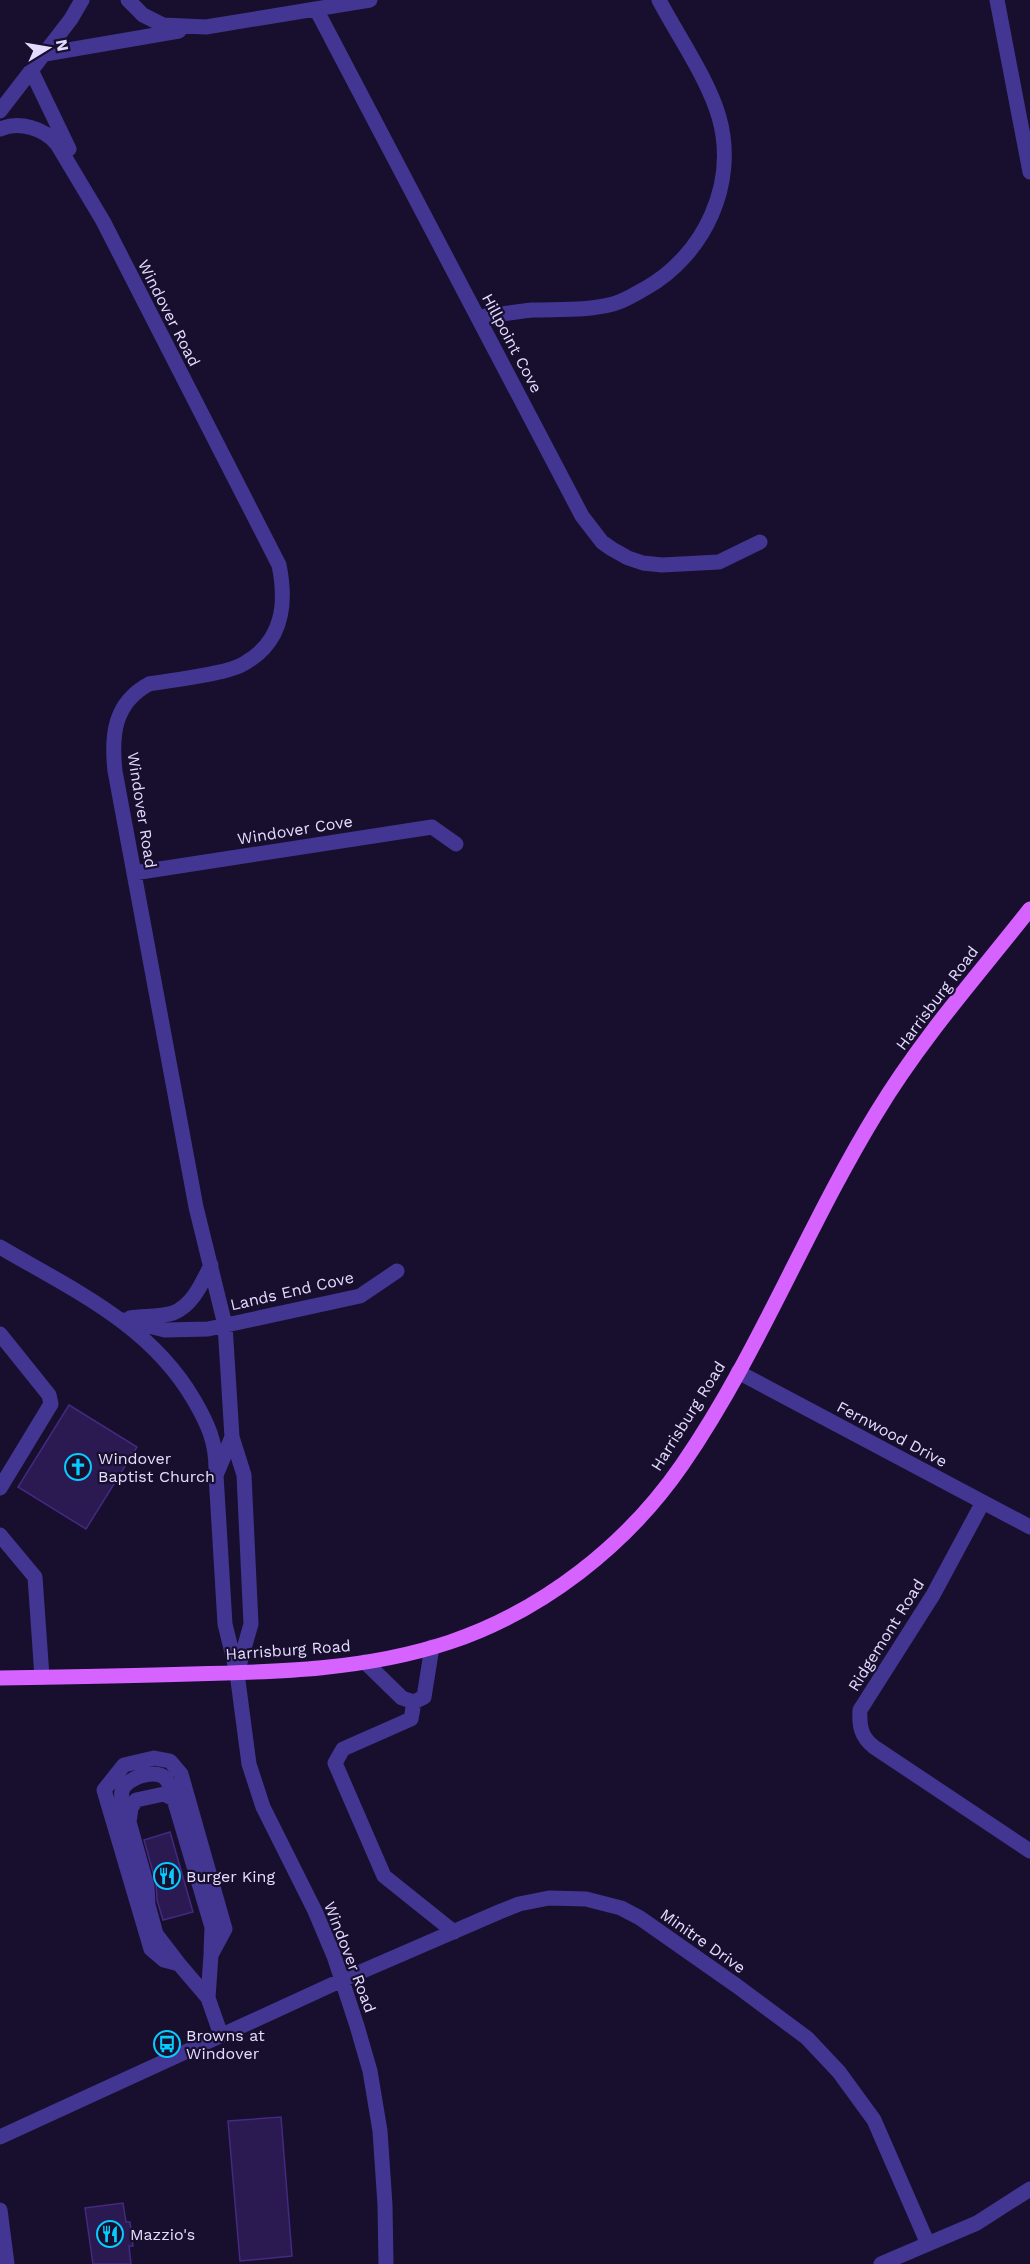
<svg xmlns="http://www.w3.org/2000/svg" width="1030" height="2264" font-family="'Work Sans',sans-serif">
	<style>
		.building { fill: #2b1951; stroke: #432980; stroke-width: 1.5 }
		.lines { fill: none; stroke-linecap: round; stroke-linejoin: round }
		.minor { stroke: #433692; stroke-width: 15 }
		.major { stroke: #d663ff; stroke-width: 15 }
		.labels { text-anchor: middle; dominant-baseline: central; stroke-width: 4.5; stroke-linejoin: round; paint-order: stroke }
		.street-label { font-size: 16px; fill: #e4dcff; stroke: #180f2e }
		.poi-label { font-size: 16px; fill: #e4dcff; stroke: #180f2e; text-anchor: start }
	</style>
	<rect width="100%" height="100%" fill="#180f2e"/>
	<path class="building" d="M69,1405L137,1447L86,1529L18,1487Z
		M170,1832L193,1912L163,1920L157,1900L156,1883L144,1840Z
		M281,2117L292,2256L240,2261L228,2121Z
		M123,2203L126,2222H130L133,2246H129L131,2264H93L85,2208Z"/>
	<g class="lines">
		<path class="minor" d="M128,0L143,15L163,25L206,27L370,0
			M997,0L1030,172
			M316,9L582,516L602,542L612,549L628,558L643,563L662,565L719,562L760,542
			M45,54L179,31
			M31,70L69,149
			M0,111L71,19L82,0
			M0,129C19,121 44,128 57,144L103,221L279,565C287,604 283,641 245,663C228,674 172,680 149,684C114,703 111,735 115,771L196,1207L225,1325L232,1437L244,1475L251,1624L237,1673
			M478,317C496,315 514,312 532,310C560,309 586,311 613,304C625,301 635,294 646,288C704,255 738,184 719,117C708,79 678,36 659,0
			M134,873L432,827L456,844
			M0,1247C73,1290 150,1324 194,1400C208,1424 216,1442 216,1469
			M130,1318C143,1316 160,1317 173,1313C193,1305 202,1283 211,1265
			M124,1320L165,1330L208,1329L360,1296L397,1271
			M0,1334L49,1395L51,1404L0,1488
			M738,1372L1030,1527
			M232,1437L216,1475L225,1624L237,1673L249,1764L263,1807L315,1911L334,1956L357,2026L370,2071L380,2131L385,2205L386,2264
			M983,1502L933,1595L860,1710C859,1726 861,1737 874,1747L1030,1851
			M0,1535L35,1577L42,1677
			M365,1662L402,1698L414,1702L424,1697L432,1647
			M414,1702L411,1719L343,1749L335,1763L384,1876L454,1932
			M128,1819C125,1811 120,1799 122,1791C126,1778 153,1769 164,1777C170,1782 172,1793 174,1799
			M179,1964L156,1934L148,1905L147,1886L129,1822L131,1808L136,1800L164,1794L174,1799L212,1927L211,1952
			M208,1998L211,1955L225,1929L181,1774L170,1761L154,1758L124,1765L104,1790L151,1949L164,1960L179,1964L208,1998L221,2035
			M0,2137L342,1980L499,1912L519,1904L549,1898L586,1899L621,1908L640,1918L737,1986L807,2038L839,2072L874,2120L928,2244
			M0,2210L7,2264
			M881,2264L977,2223L1030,2189"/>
		<path class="major" d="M0,1678C64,1677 127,1676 191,1674C278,1672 366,1670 450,1642C542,1611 626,1546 682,1465C758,1355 807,1226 877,1112C921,1039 978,975 1030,909"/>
	</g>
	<defs>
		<symbol id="church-ring" viewBox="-11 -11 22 22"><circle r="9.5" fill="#180f2e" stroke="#08cbff" stroke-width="1.5"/><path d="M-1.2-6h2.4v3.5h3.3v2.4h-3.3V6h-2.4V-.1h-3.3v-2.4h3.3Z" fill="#08cbff"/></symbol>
		<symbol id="restaurant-ring" viewBox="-11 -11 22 22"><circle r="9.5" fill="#180f2e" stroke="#08cbff" stroke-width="1.5"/><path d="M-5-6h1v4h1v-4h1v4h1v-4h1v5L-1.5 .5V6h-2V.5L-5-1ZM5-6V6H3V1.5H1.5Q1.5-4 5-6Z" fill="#08cbff"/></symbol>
		<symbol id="bus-ring" viewBox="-11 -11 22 22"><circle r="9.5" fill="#180f2e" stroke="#08cbff" stroke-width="1.5"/><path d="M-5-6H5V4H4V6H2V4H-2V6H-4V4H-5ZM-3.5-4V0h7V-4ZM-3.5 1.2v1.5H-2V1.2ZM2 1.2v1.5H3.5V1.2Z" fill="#08cbff"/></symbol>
	</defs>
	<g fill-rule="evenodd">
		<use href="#church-ring" x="63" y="1452" width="30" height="30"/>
		<use href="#restaurant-ring" x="152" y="1861" width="30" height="30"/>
		<use href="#bus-ring" x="152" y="2029" width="30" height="30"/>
		<use href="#restaurant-ring" x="95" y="2219" width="30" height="30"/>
	</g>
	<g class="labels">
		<g class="street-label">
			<text transform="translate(169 313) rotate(63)">Windover Road</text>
			<text transform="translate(512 343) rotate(62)">Hillpoint Cove</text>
			<text transform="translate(142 810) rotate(81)">Windover Road</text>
			<text transform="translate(295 830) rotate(-9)">Windover Cove</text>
			<text transform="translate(937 998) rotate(-53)">Harrisburg Road</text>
			<text transform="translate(292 1291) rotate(-13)">Lands End Cove</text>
			<text transform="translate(688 1416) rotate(-58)">Harrisburg Road</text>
			<text transform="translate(892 1434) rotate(28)">Fernwood Drive</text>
			<text transform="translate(886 1635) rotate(-58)">Ridgemont Road</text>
			<text transform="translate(288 1650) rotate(-4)">Harrisburg Road</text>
			<text transform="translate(703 1941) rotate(35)">Minitre Drive</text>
			<text transform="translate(350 1957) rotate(69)">Windover Road</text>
		</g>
		<g class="poi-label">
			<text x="98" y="1458">Windover<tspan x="98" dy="18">Baptist Church</tspan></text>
			<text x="186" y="1876">Burger King</text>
			<text x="186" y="2035">Browns at<tspan x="186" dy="18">Windover</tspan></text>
			<text x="130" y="2234">Mazzio's</text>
		</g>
	</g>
	<g transform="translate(48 48) rotate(79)" stroke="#180f2e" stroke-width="4.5" paint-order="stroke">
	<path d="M0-4.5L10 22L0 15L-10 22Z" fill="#e4dcff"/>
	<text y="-9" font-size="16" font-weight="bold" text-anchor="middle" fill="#e4dcff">N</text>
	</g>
</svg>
